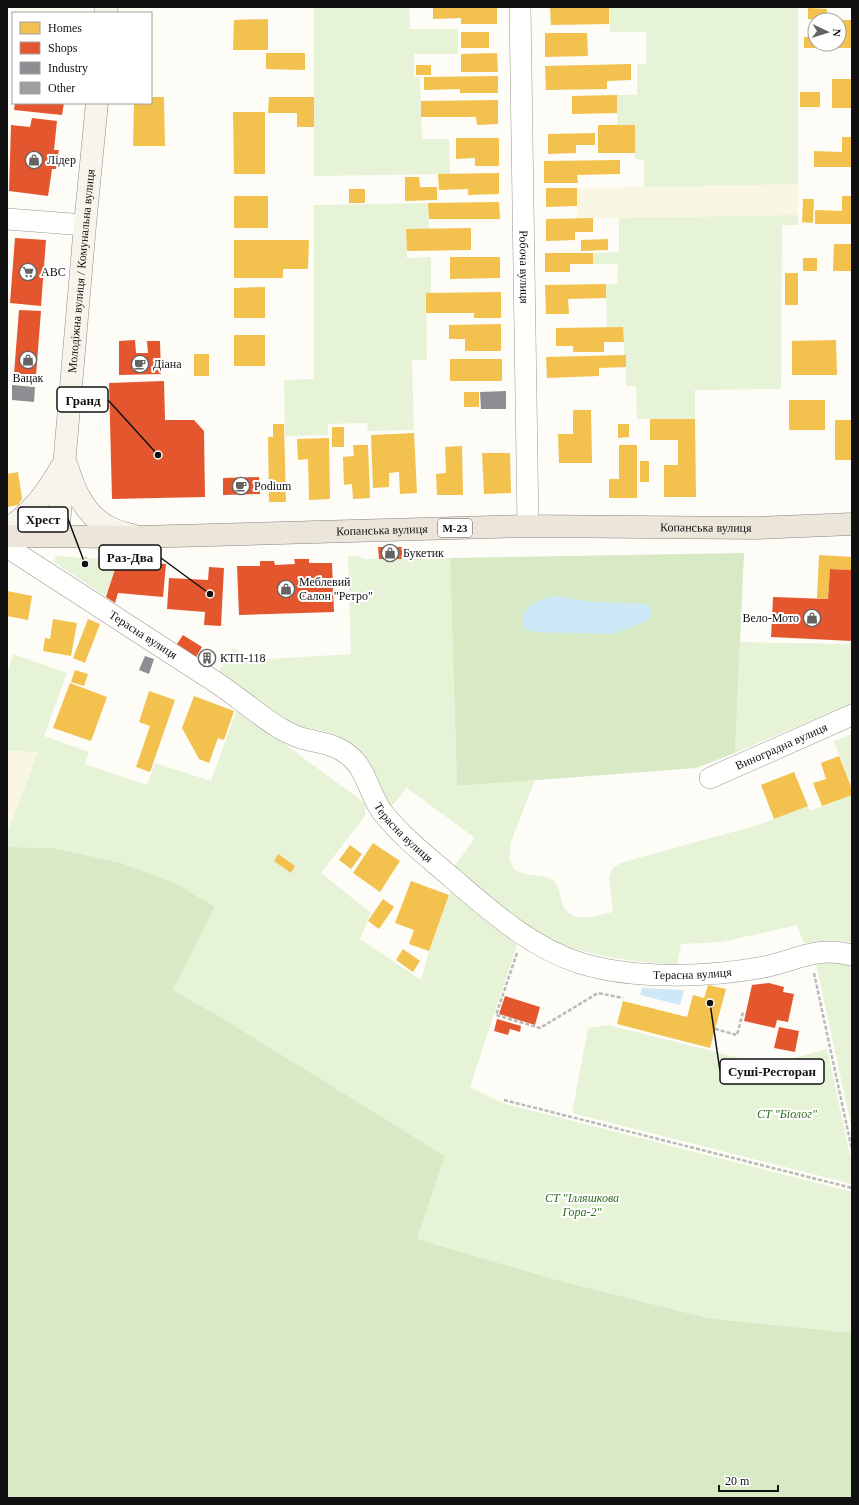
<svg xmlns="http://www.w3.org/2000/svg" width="859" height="1505" font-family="'Times New Roman',serif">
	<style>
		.farmland { fill: #f9f7e4 }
		.green { fill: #e7f3d7 }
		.forest { fill: #d8eac5 }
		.water { fill: #cde8f7 }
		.homes { fill: #f2c14e }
		.shops { fill: #e4572e }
		.industry { fill: #8d8d92 }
		.building { fill: #a19f9c }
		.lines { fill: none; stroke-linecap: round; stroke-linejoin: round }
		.minor-casing { stroke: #979795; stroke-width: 22 }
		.secondary-casing { stroke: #8e8d8b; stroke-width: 23 }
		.trunk-casing { stroke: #858482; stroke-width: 23 }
		.path { stroke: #b9b9b8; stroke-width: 2.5; stroke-dasharray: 4 2; stroke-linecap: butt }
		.minor { stroke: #fffffe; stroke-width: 21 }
		.secondary { stroke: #f6f4eb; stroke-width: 22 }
		.trunk { stroke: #ece5da; stroke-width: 22 }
		.labels { text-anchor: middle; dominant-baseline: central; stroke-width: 4; stroke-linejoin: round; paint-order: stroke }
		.shield { fill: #fff; stroke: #585858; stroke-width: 1 }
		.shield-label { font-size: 11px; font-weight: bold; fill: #111 }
		.poi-label { font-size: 12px; fill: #111; stroke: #fff; text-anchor: start }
		.street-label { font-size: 12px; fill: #111; stroke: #fff }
		.park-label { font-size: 12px; font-style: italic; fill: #2f6b1f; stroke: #fff }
		.leader { fill: none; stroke: #111; stroke-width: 1.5 }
		.callout-dot { fill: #111; stroke: #fff; stroke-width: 1.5 }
		.callout { fill: #fff; stroke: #111; stroke-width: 1.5 }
		.callout-label { font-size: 13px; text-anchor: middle; font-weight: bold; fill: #111 }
	</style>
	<rect width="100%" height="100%" fill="#fdfcf7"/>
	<path class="farmland" d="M798,184V215L577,219V188Z
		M7,751L38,752L7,834Z"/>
	<path class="green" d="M314,7H409L410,29H458V54H414V77H420L422,139H449L450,174L314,176Z
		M609,7H798V184L644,187V160L635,159V125H617V95H637V64H646V32H610Z
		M428,203L429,229L406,230L407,258L431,257V293H426L427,360H412L414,430L368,431L367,423L328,424V435L285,436L284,380L314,379V205Z
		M798,215V225H782L781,389L695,390V419H637L636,386H626V355H624L623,328H607L606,284H617L618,264H593V253L619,252V218Z
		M56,556L118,560L106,597L54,562Z
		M348,556H357L365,559L450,558L457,786L535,780L511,842L509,859L514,869C517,871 521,873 525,874C533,876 545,875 553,880C558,884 559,890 560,896C567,927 590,917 613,912L609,879L612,869L620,863L758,825L808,806L810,811L852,795V943C835,940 821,940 804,944L797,925L722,942L681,944L677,965C632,961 581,957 541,934C509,916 482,890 454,867L475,838L407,788L391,807L354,747L347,741L338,736L324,731L294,726L282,721L218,673L233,648L252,660L351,654Z
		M740,642L852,644V703L735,753Z
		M13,654L67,673L44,736L89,752L85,764L147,785L155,763L211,781L237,709L366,804L365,816L321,873L371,913L360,939L421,980L429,951L451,891L517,945L470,1087L502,1103L852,1192V1333L707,1318L564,1282L417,1239L445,1156L222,1018L173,990L215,907L175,883L121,863L54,848L7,847V834L38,752L7,751V675Z
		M852,734V789L834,741Z
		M828,961L852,964V1130L816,964Z
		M608,1025L768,1065L827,1049L852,1164V1184L572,1113L588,1028Z"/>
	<path class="forest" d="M744,553L735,753L696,768L457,786L450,558Z
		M7,847L54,848L121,863L175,883L215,907L173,990L222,1018L445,1156L417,1239L564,1282L707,1318L852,1333V1498H7Z"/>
	<path class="water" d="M557,596L594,602L647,604L650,606L651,616L647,621L613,634L534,632L528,630L523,627C519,606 540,599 557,596Z
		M642,988L684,990L680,1005L640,995Z"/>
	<path class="homes" d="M433,7H497V24H461V18L433,19Z
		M550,7H609V24L551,25Z
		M808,8L827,9V20L808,19Z
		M268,19V50H233L234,20Z
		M839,20H852V48H804V37H812L813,32H815V44H839Z
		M461,32H489V48H461Z
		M545,33H587L588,56L545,57Z
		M266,53H305V70L266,69Z
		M497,53L498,72H461V54Z
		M631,64V80L607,81V89L546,90L545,66Z
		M416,65H431V75H416Z
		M498,76V93H460V89L424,90V77Z
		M832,79H852V108H832Z
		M800,92H820V107H800Z
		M617,95V113L572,114V96Z
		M151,97H164L165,146H133L134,103H151Z
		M269,97H314V127H297V113H268Z
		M498,100V124L477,125L476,117H421V101Z
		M233,112H265V174H234Z
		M598,125H635V153H598Z
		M595,133V145H576V153L548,154V134Z
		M842,137H852V167H814V151L842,152Z
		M456,138H499V166H475V158L456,159Z
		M620,160V174L577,175L578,183H544V161Z
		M499,173V194L468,195V189L439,190L438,174Z
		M405,177H419L420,187H437V200L405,201Z
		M546,188H577V206L546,207Z
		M349,189H365V203H349Z
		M234,196H268V228H234Z
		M842,196H852V224H815V210L842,211Z
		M803,199H814L813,223L802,222Z
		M499,202L500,219H429L428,203Z
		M593,218V232H575V240L546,241V219Z
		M471,228V250L407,251L406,229Z
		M608,239V250L581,251V240Z
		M234,240H309L308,269H283V278H234Z
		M834,244H852V271H833Z
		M545,253H593V264H570V272H545Z
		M450,257H500V278L450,279Z
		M803,258H817V271H803Z
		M785,273H798V305H785Z
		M606,284V298L568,299L569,314H546L545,285Z
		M265,287V318H234V288Z
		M501,292V318H474V313H426V293Z
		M501,324V351H465V339H449V325Z
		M623,327L624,342H604V352H573V346H556V328Z
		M234,335H265V366H234Z
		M836,340L837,375H792V341Z
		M194,354H209V376H194Z
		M626,355V367L599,368V376L547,378L546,357Z
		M450,359H502V381H450Z
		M464,392H479V407H464Z
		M789,400H825V430H789Z
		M573,410H591L592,463H559L558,434H573Z
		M650,419H695L696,497H664V465H678V440H650Z
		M835,420H852V460H835Z
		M273,424H284L286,502H269L268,437H273Z
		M618,424H629V437L618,438Z
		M332,427H344V447H332Z
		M414,433L417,493L400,494L399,472L389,473V487L373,488L371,435Z
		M329,438L330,499L309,500L308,459L298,460L297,439Z
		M353,445H368L370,498L353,499L352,484L344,485L343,457L354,456Z
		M619,445H637V498H609V479H619Z
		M462,446L463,495H437L436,474L446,473L445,447Z
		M482,453H510L511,493L484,494Z
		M640,461H649V482H640Z
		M18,472L22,499L18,505L7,507V474Z
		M819,555L852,557V570L830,569L828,599L817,598Z
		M7,591L32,596L28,620L7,616Z
		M53,619L77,623L71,656L43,651L45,638L50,639Z
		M88,619L100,624L85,663L73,658Z
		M75,670L88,674L84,686L71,682Z
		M70,683L107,697L91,741L53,728Z
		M149,691L175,700L150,772L136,767L150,726L139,722Z
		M194,696L234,711L224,740L218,738L209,763L199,759L182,728Z
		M839,756L852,789V795L822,806L813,783L826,779L821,763Z
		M794,772L808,806L774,819L761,785Z
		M373,843L400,861L380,892L353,873Z
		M350,845L362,854L351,869L339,860Z
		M278,854L295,866L291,873L274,861Z
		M411,881L449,895L429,951L409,944L414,930L395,923Z
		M383,899L394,907L379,929L368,921Z
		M403,949L420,961L413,972L396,960Z
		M708,985L726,989L710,1048L617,1024L623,1001L687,1017L693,995L704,998Z"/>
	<path class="shops" d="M15,103H64L62,115L14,110Z
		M32,118L57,121L54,150H59L56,169H52L48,196L9,191L11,125L30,127Z
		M15,238L46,240L41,306L10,303Z
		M19,310L41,311L36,376L14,374Z
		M135,340L136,353H148L147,341H160L161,374L119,375V341Z
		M164,381L165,420H194L204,431L205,497L112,499L109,383Z
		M259,477L260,494L223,495V478Z
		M378,547H402V559H379Z
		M294,559H309V563H332L334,612L239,615L237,566H260V561H274L275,565L295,564Z
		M118,560L166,564L163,597L118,593L115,603L106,597Z
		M209,567L224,568L221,626L204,625L205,612L167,609L169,578L208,580Z
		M830,569L852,570V641L771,637L773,597L828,599Z
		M183,635L202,647L196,657L177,644Z
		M769,983L784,987L783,992L794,994L788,1022L777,1020L775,1028L744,1021L752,985Z
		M505,996L540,1007L535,1025L499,1014Z
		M497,1019L521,1026L520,1032L510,1029L508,1035L494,1031Z
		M779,1027L799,1031L795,1052L774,1048Z"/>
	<path class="industry" d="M12,385L35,387L34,402L12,400Z
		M506,391V409H481L480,392Z
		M145,656L154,659L149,674L139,670Z"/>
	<path class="building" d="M204,651L214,657L210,664L199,658Z"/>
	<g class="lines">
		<defs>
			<g id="minor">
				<path id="s1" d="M520,7L528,526"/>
				<path d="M7,219L85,225"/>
				<path id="s2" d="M7,547C77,592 147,637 217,683C238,697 257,714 278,727C287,732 295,737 305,739C320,743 335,744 347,754C367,768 369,795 383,813C403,838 428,857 452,878C492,912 530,947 580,963C634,980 710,977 764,967C798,960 815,946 852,955"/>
				<path id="s3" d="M710,778L852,715"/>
			</g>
			<g id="secondary">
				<path d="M106,13V7"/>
				<path d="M67,466C74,489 84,513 105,525C114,531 125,533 135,536"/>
				<path d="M7,529C33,512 47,492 62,466"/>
				<path id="s4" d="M58,535L85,225L97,103"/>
			</g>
			<g id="trunk">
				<path id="s5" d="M7,536L138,537L528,526L755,528L852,524"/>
			</g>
		</defs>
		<use href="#minor" class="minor-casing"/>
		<use href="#secondary" class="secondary-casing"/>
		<use href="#trunk" class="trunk-casing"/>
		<path class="path" d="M85,564L86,557
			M517,953L496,1015L540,1028L598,993L623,998
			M814,973L852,1150
			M715,1029L737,1035L743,1012
			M504,1100L852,1188"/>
		<use href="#minor" class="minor"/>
		<use href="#secondary" class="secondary"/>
		<use href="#trunk" class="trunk"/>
	</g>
	<defs>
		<symbol id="shop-ring" viewBox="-11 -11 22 22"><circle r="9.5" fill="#fff" stroke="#646362" stroke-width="1.5"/><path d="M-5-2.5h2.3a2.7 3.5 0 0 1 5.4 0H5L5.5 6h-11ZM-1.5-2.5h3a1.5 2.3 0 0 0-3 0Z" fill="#646362"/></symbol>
		<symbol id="supermarket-ring" viewBox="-11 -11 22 22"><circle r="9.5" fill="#fff" stroke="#646362" stroke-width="1.5"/><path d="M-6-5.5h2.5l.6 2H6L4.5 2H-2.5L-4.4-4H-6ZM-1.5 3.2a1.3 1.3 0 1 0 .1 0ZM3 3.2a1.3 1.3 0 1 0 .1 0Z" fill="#646362"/></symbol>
		<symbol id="cafe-ring" viewBox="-11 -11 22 22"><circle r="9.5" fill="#fff" stroke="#646362" stroke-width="1.5"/><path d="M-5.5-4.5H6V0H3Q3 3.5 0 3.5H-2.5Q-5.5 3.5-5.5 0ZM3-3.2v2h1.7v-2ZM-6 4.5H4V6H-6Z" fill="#646362"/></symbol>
		<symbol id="building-ring" viewBox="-11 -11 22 22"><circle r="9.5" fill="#fff" stroke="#646362" stroke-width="1.5"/><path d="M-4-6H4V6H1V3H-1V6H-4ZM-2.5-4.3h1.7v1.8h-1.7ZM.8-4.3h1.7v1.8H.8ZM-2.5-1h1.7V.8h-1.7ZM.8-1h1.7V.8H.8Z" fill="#646362"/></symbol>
	</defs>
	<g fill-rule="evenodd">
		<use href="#shop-ring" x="24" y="150" width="20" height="20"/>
		<use href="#supermarket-ring" x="18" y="262" width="20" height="20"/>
		<use href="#shop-ring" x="18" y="350" width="20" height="20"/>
		<use href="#cafe-ring" x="130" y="354" width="20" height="20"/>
		<use href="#cafe-ring" x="231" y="476" width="20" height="20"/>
		<use href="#shop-ring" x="380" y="543" width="20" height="20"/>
		<use href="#shop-ring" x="276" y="579" width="20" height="20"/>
		<use href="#shop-ring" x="802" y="608" width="20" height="20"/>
		<use href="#building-ring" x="197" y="648" width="20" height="20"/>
	</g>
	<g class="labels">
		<rect class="shield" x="438" y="519" width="34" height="18" rx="3"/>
		<g class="shield-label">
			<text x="455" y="528">М-23</text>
		</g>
		<g class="poi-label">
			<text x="47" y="160">Лідер</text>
			<text x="41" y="272">ABC</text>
			<text x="153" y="364">Діана</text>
			<text x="28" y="378" text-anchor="middle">Вацак</text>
			<text x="254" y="486">Podium</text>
			<text x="403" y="553">Букетик</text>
			<text x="299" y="582">Меблевий<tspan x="299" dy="14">Салон "Ретро"</tspan></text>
			<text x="799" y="618" text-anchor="end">Вело-Мото</text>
			<text x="220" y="658">КТП-118</text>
		</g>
		<g class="street-label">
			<text stroke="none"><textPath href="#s1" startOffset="260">Робоча вулиця</textPath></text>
			<text stroke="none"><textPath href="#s4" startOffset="265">Молодіжна вулиця / Комунальна вулиця</textPath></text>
			<text stroke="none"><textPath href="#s5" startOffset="699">Копанська вулиця</textPath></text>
			<text stroke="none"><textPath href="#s5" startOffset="375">Копанська вулиця</textPath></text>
			<text stroke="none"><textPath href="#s2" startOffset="162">Терасна вулиця</textPath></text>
			<text stroke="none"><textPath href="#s3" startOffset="78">Виноградна вулиця</textPath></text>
			<text stroke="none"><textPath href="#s2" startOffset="498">Терасна вулиця</textPath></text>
			<text stroke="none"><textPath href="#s2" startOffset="833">Терасна вулиця</textPath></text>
		</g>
		<g class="park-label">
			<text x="787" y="1114">СТ "Біолог"</text>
			<text x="582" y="1198">СТ "Ілляшкова<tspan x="582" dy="14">Гора-2"</tspan></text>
		</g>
	</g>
	<path class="leader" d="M158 455L108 400M85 564L68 519M210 594L161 558M710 1003L720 1071"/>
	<g class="callout-dot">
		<circle cx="158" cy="455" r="4"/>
		<circle cx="85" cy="564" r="4"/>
		<circle cx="210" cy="594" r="4"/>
		<circle cx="710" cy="1003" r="4"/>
	</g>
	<g class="callout">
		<rect x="57" y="387" width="51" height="25" rx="4"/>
		<rect x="18" y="507" width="50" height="25" rx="4"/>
		<rect x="99" y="545" width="62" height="25" rx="4"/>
		<rect x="720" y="1059" width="104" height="25" rx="4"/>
	</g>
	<g class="callout-label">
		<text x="83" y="405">Гранд</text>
		<text x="43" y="524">Хрест</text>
		<text x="130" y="562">Раз-Два</text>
		<text x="772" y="1076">Суші-Ресторан</text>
	</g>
	<rect width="859" height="1505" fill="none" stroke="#111111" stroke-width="16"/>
	<rect x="12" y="12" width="140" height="92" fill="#ffffff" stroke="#a0a0a0"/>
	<rect x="20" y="22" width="20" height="12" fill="#f2c14e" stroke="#a0a0a0"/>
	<text x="48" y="32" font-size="12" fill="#111111">Homes</text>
	<rect x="20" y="42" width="20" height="12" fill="#e4572e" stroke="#a0a0a0"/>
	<text x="48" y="52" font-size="12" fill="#111111">Shops</text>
	<rect x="20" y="62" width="20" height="12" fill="#8d8d92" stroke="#a0a0a0"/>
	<text x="48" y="72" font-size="12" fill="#111111">Industry</text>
	<rect x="20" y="82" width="20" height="12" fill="#a19f9c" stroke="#a0a0a0"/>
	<text x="48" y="92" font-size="12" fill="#111111">Other</text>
	<g transform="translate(827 32) rotate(94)"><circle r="19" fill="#ffffff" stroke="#a0a0a0"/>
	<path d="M0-3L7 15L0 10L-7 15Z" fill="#646362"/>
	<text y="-6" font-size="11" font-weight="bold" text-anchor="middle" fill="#111111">N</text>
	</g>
	<path d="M719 1485v6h59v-6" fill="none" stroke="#111111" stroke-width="2"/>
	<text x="725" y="1485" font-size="12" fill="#111111" stroke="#ffffff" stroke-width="3" paint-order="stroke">20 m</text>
</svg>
